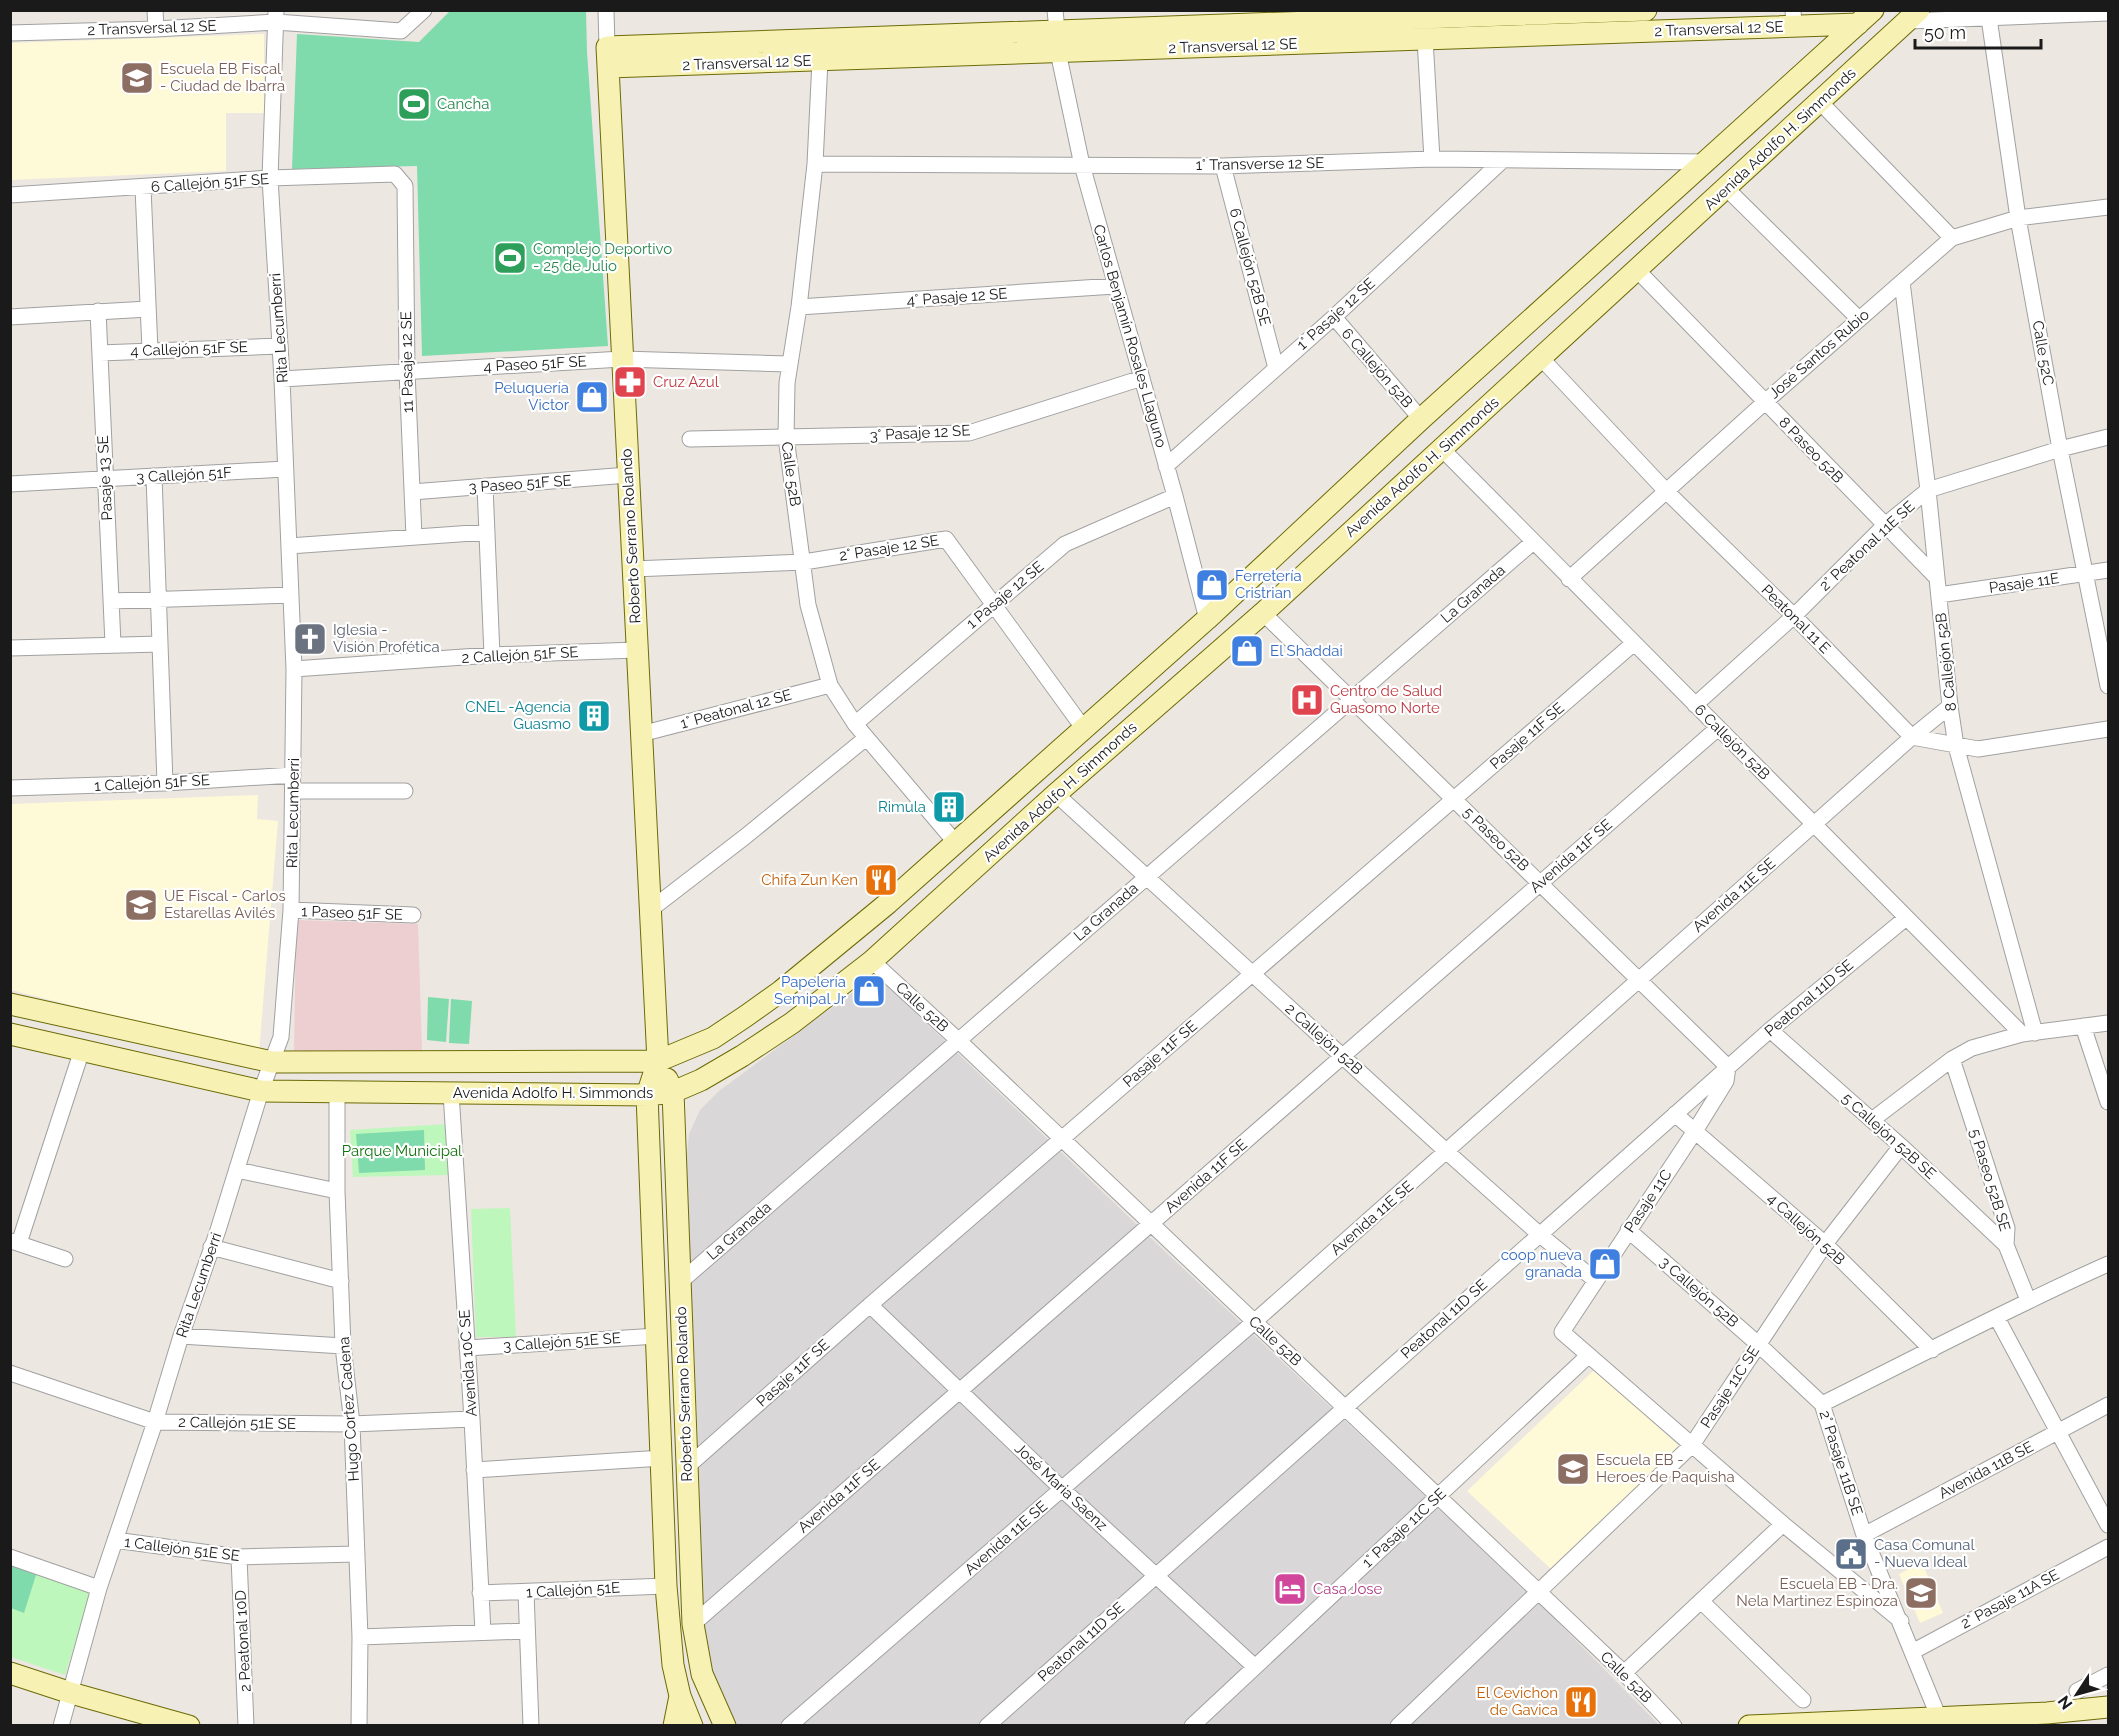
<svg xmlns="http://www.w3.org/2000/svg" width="2119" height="1736" font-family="Raleway,sans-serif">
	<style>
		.residential { fill: #d9d7d8 }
		.commercial { fill: #edcfd1 }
		.education { fill: #fef9d7 }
		.park { fill: #bef7bc }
		.pitch { fill: #7fdaac }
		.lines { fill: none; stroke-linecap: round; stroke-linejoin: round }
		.street-casing { stroke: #a1a1a1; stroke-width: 17 }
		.secondary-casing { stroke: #6c6b07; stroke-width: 23 }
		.street { stroke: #fff; stroke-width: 15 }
		.secondary { stroke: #f7f2b3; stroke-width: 21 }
		.labels { text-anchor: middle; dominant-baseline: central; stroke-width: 4.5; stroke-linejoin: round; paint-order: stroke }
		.street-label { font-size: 15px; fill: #1a1a1a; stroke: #fff }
		.education-label { font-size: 15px; fill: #785e54; stroke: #fff; text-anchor: start }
		.leisure-label { font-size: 15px; fill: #27864d; stroke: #fff; text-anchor: start }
		.health-label { font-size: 15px; fill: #be3a42; stroke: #fff; text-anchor: start }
		.shop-label { font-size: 15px; fill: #366cbe; stroke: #fff; text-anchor: end }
		.worship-label { font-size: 15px; fill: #5b616d; stroke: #fff; text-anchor: start }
		.culture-label { font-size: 15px; fill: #0d838f; stroke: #fff; text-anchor: end }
		.food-label { font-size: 15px; fill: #c56008; stroke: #fff; text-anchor: end }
		.park-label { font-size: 15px; fill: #11730e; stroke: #fff }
		.service-label { font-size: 15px; fill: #4e5e75; stroke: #fff; text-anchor: start }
		.hotel-label { font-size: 15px; fill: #b23c85; stroke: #fff; text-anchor: start }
	</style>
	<rect width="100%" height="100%" fill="#ece7e0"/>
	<path class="residential" d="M876,975L1156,1243L1541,1605L1659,1725H732L718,1696L704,1638L698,1442L686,1164L689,1134L700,1110L719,1091Z"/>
	<path class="commercial" d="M296,920L418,924L422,1052L294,1051Z"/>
	<path class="education" d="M264,34V113H226V171L11,180V43Z
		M258,795L257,819L278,821L259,1053L11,990L10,804Z
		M1595,1369L1679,1446L1551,1569L1467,1491Z
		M1922,1562L1943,1613L1920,1623L1899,1574Z"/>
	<path class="park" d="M447,1124L450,1175L353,1177L350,1130Z
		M510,1208L516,1337H476L471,1209Z
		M11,1562L92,1590L65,1675L11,1657Z"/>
	<path class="pitch" d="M450,11H586L587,52L608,346L422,356L417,166L292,169L297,34L419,42Z
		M428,997L449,999L446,1042L427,1040Z
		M451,999L472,1001L469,1044L449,1043Z
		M424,1130L425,1170L359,1173L356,1134Z
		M11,1565L36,1575L24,1613L11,1608Z"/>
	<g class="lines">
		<defs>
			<path id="street" d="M155,10L156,29
				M606,10L607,47
				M1055,10L1057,31
				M1793,10L1794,26
				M1989,18L2018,218L2060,449L2108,686
				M1908,21L2108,13
				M10,33L156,29L276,22L401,31L424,10
				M1425,39L1432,159
				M1058,52L1082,165L1175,496L1207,619
				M820,60L815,164L799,307L787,383L786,437L808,605L830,685L855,724L955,842
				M1820,102L1952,238
				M815,164L1223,166L1432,159L1706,162
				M1223,166L1276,368
				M143,188L150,350
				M1726,188L1859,319
				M10,195L270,178L395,174L405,186L407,371L414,537
				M1637,270L1936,577
				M1902,282L1928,490L1950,706L1956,746L2035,1033
				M799,307L1115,286
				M98,311L113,644
				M10,317L148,309
				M1334,317L1421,419
				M100,353L279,346
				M1541,358L1666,491L1794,616L1912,737L1978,749L2108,729
				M282,379L622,359L788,364
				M690,439L969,433L1142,378
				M1442,449L2022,1034
				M1166,466L1334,317L1503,160
				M154,476L165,783
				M10,484L285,469
				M485,486L492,655
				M412,492L628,475
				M289,546L487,532
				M633,569L804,562L946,539L1084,729
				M1569,579L1765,402L1952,238L2018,218L2108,207
				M1939,595L2108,570
				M111,601L291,595
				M1263,613L1728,1067L1726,1081L1695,1131L1562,1332L1783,1524L1901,1621
				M10,648L160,644
				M294,669L492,655L637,650
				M1695,705L1794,616L1885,525L1928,490L2060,449L2108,437
				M855,724L1065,544L1175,496
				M641,734L830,685
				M10,788L165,783L293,775
				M294,791H405
				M1056,794L1447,1152L1539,1234L1595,1280
				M291,910L413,915
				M650,910L746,836L866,738
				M872,961L959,1041L1624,1673L1674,1726
				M2083,1026L2108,1102
				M1770,1030L1901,1146L2006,1245
				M1952,1059L2007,1228L2006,1245L2028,1300
				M337,1092V1191L343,1346L352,1424L360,1637L359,1726
				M451,1093L472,1419L483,1632
				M1675,1114L1825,1244L1932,1350
				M1872,1120L1952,1059L1972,1048L2022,1034L2108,1023
				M237,1170L337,1191
				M1628,1230L1758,1344L1822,1404L1864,1535L1939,1718
				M11,1241L65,1259
				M19,1243L82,1050
				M211,1247L341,1281
				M679,1283L1533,542
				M870,1305L1062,1489L1255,1667
				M1997,1318L2108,1525
				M181,1336L343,1346
				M467,1348L657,1336
				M10,1373L155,1422L352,1424L472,1419
				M1822,1404C1917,1357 2011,1307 2108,1264
				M687,1467L870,1305L1634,643
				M474,1470L663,1458
				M1864,1535L2108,1405
				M115,1540L239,1557L357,1554
				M10,1557L99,1588
				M239,1557L246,1726
				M526,1592L531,1726
				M480,1593L666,1586
				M1701,1601L1803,1700
				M693,1624L1718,728
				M360,1637L527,1631
				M1912,1652L2108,1547
				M1624,1673L1783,1524
				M2077,1691L2108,1675
				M61,1726L99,1588L155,1422L181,1336L218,1230L261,1091L281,1037L291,910L294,669L282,379L270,178L276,10
				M789,1726L1254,1322L1912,737L1950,706
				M987,1726L1770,1030L1906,918
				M1192,1726L1589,1355
				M1398,1726L1692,1445L1825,1244L1901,1146"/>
			<path id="secondary" d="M608,67L1858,24
				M10,1004L272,1062L658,1061L713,1038L746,1016L781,991L888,903L1207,619L1421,419L1873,10
				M10,1034L261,1091L647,1095L673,1092L701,1080L742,1056L792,1023L872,961L1056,794L1263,613L1919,10
				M667,1079L673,1092L693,1624L702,1674L725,1726
				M10,1673L71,1693L189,1726
				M674,1726L680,1696
				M692,1726L680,1696L673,1665L666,1586L647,1095L658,1061L607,47L1646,10
				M1749,1726L2047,1713L2108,1707"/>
		</defs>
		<use href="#street" class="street-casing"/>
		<use href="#secondary" class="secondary-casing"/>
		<use href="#street" class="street"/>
		<use href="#secondary" class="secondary"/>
	</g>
	<defs>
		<symbol id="school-square" viewBox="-11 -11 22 22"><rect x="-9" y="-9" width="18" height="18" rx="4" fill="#8d6e63" stroke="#fff"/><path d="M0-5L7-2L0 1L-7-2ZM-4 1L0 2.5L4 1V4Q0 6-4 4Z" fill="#fff"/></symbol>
		<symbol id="stadium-square" viewBox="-11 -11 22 22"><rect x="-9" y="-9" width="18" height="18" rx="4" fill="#2e9e5b" stroke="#fff"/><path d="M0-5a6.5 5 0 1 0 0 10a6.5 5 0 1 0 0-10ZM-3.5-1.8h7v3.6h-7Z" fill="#fff"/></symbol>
		<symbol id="pharmacy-square" viewBox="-11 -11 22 22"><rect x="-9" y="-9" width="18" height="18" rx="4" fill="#e0444e" stroke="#fff"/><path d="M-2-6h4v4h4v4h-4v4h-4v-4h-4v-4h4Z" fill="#fff"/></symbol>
		<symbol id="shop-square" viewBox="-11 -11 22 22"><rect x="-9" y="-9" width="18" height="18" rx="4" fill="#3f7fe0" stroke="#fff"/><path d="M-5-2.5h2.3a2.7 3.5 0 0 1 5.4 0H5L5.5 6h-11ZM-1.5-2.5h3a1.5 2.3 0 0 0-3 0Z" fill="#fff"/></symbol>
		<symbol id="church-square" viewBox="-11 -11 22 22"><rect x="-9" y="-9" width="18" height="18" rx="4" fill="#6b7280" stroke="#fff"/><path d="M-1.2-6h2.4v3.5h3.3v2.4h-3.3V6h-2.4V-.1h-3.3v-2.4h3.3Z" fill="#fff"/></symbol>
		<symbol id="hospital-square" viewBox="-11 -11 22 22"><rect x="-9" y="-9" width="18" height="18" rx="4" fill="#e0444e" stroke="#fff"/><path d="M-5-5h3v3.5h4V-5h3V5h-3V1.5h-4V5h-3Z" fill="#fff"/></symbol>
		<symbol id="building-square" viewBox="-11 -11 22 22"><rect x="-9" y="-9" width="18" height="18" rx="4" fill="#0f9aa8" stroke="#fff"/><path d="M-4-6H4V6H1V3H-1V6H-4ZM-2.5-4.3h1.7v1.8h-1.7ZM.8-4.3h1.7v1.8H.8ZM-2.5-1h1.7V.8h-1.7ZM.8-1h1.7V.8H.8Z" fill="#fff"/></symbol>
		<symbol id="restaurant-square" viewBox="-11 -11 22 22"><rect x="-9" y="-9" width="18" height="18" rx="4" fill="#e8710a" stroke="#fff"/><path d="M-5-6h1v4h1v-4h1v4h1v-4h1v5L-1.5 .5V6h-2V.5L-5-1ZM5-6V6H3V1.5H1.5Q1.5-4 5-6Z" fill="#fff"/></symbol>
		<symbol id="civic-square" viewBox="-11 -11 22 22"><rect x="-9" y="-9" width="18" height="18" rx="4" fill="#5c6f8a" stroke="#fff"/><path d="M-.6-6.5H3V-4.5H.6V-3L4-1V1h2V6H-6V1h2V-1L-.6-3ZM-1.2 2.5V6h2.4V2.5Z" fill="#fff"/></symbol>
		<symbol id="hotel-square" viewBox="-11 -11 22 22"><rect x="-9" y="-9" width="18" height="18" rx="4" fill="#d1479c" stroke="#fff"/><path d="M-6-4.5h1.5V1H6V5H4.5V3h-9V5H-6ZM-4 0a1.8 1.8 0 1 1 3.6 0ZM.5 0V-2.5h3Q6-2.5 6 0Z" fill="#fff"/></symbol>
	</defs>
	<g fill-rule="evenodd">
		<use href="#school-square" x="118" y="59" width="38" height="38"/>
		<use href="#stadium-square" x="395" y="85" width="38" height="38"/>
		<use href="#stadium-square" x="491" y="239" width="38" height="38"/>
		<use href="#pharmacy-square" x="611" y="363" width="38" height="38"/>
		<use href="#shop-square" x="573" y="378" width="38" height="38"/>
		<use href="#shop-square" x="1193" y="566" width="38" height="38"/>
		<use href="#church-square" x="291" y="620" width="38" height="38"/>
		<use href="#shop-square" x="1228" y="632" width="38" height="38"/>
		<use href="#hospital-square" x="1288" y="681" width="38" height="38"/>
		<use href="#building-square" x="575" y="697" width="38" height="38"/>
		<use href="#building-square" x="930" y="788" width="38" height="38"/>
		<use href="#restaurant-square" x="862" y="861" width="38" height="38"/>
		<use href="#school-square" x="122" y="886" width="38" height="38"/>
		<use href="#shop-square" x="850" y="972" width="38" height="38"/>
		<use href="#shop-square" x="1586" y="1245" width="38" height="38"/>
		<use href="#school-square" x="1554" y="1450" width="38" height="38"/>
		<use href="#civic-square" x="1832" y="1535" width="38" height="38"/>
		<use href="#hotel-square" x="1271" y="1570" width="38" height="38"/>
		<use href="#school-square" x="1902" y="1574" width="38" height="38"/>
		<use href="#restaurant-square" x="1562" y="1683" width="38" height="38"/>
	</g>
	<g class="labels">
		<g class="street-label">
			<text transform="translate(152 28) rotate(-2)">2 Transversal 12 SE</text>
			<text transform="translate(1719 29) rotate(-2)">2 Transversal 12 SE</text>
			<text transform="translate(1233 46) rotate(-2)">2 Transversal 12 SE</text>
			<text transform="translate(747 63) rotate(-2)">2 Transversal 12 SE</text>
			<text transform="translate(1780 139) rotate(-43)">Avenida Adolfo H. Simmonds</text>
			<text transform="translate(1260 164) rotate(-1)">1° Transverse 12 SE</text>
			<text transform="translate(210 183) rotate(-4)">6 Callejón 51F SE</text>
			<text transform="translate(1250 267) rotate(75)">6 Callejón 52B SE</text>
			<text transform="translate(957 297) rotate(-4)">4° Pasaje 12 SE</text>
			<text transform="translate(1336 314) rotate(-42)">1° Pasaje 12 SE</text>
			<text transform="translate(279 328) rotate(-94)">Rita Lecumberri</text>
			<text transform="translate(1130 336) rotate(74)">Carlos Benjamín Rosales Llaguno</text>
			<text transform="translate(189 349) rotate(-2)">4 Callejón 51F SE</text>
			<text transform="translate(2043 353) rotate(80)">Calle 52C</text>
			<text transform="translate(1819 354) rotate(-41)">José Santos Rubio</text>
			<text transform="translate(407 362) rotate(-91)">11 Pasaje 12 SE</text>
			<text transform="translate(535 364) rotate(-3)">4 Paseo 51F SE</text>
			<text transform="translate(1377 368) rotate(49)">6 Callejón 52B</text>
			<text transform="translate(920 433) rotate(-3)">3° Pasaje 12 SE</text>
			<text transform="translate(1811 450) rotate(46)">8 Paseo 52B</text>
			<text transform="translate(1422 467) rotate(-42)">Avenida Adolfo H. Simmonds</text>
			<text transform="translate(791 474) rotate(82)">Calle 52B</text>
			<text transform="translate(184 475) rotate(-3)">3 Callejón 51F</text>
			<text transform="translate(105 478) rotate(-93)">Pasaje 13 SE</text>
			<text transform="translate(520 484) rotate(-4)">3 Paseo 51F SE</text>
			<text transform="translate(631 536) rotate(-93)">Roberto Serrano Rolando</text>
			<text transform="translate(1867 546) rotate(-43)">2° Peatonal 11E SE</text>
			<text transform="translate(889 548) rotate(-9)">2° Pasaje 12 SE</text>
			<text transform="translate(2024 583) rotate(-8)">Pasaje 11E</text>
			<text transform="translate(1473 594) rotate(-41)">La Granada</text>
			<text transform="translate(1005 595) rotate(-40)">1 Pasaje 12 SE</text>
			<text transform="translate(1796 619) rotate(45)">Peatonal 11 E</text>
			<text transform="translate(520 655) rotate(-3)">2 Callejón 51F SE</text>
			<text transform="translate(1946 662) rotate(-96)">8 Callejón 52B</text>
			<text transform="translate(736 709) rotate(-15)">1° Peatonal 12 SE</text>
			<text transform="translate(1527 736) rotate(-41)">Pasaje 11F SE</text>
			<text transform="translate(1732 742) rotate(45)">6 Callejón 52B</text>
			<text transform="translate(152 783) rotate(-3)">1 Callejón 51F SE</text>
			<text transform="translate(1060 792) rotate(-42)">Avenida Adolfo H. Simmonds</text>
			<text transform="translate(293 813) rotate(-89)">Rita Lecumberri</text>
			<text transform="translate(1496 839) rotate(44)">5 Paseo 52B</text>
			<text transform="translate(1571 856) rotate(-41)">Avenida 11F SE</text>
			<text transform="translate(1734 895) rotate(-41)">Avenida 11E SE</text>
			<text transform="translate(1106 912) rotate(-41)">La Granada</text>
			<text transform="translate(352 913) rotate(2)">1 Paseo 51F SE</text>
			<text transform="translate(1809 998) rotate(-40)">Peatonal 11D SE</text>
			<text transform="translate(922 1007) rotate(43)">Calle 52B</text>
			<text transform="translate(1324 1039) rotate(42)">2 Callejón 52B</text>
			<text transform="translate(1160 1054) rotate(-41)">Pasaje 11F SE</text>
			<text x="553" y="1093">Avenida Adolfo H. Simmonds</text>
			<text transform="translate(1889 1136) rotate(42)">5 Callejón 52B SE</text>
			<text transform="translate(1206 1176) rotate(-41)">Avenida 11F SE</text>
			<text transform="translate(1990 1180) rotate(73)">5 Paseo 52B SE</text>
			<text transform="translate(1648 1201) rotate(-56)">Pasaje 11C</text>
			<text transform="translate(1372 1218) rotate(-41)">Avenida 11E SE</text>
			<text transform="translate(1806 1229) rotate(42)">4 Callejón 52B</text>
			<text transform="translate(739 1231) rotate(-41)">La Granada</text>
			<text transform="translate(199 1285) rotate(-71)">Rita Lecumberri</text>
			<text transform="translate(1699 1292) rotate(41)">3 Callejón 52B</text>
			<text transform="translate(1444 1319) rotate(-42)">Peatonal 11D SE</text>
			<text transform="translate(1275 1341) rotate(43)">Calle 52B</text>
			<text transform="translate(562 1342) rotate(-4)">3 Callejón 51E SE</text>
			<text transform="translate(468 1363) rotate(-94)">Avenida 10C SE</text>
			<text transform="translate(793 1373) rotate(-42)">Pasaje 11F SE</text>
			<text transform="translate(1730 1387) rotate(-57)">Pasaje 11C SE</text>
			<text transform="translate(684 1394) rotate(-92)">Roberto Serrano Rolando</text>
			<text transform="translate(349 1409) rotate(-94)">Hugo Cortez Cadena</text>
			<text transform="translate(237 1423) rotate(1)">2 Callejón 51E SE</text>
			<text transform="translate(1841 1463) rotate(72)">2° Pasaje 11B SE</text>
			<text transform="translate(1986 1470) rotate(-28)">Avenida 11B SE</text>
			<text transform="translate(1061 1487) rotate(43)">José Maria Saenz</text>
			<text transform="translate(839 1496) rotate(-41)">Avenida 11F SE</text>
			<text transform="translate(1404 1528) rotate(-43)">1° Pasaje 11C SE</text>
			<text transform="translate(1006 1538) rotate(-41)">Avenida 11E SE</text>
			<text transform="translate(182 1549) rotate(7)">1 Callejón 51E SE</text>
			<text transform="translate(573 1590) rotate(-3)">1 Callejón 51E</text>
			<text transform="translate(2010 1599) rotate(-28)">2° Pasaje 11A SE</text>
			<text transform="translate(243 1641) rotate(-93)">2 Peatonal 10D</text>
			<text transform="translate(1081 1642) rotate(-42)">Peatonal 11D SE</text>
			<text transform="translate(1626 1677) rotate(45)">Calle 52B</text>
		</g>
		<g class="education-label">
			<text x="160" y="69">Escuela EB Fiscal<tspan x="160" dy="17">- Ciudad de Ibarra</tspan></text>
			<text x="164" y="896">UE Fiscal - Carlos<tspan x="164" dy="17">Estarellas Avilés</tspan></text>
			<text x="1596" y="1460">Escuela EB -<tspan x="1596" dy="17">Heroes de Paquisha</tspan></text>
			<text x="1898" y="1584" text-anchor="end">Escuela EB - Dra.<tspan x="1898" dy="17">Nela Martinez Espinoza</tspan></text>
		</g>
		<g class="leisure-label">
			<text x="437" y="104">Cancha</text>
			<text x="533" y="249">Complejo Deportivo<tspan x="533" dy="17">- 25 de Julio</tspan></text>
		</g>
		<g class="health-label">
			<text x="653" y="382">Cruz Azul</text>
			<text x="1330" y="691">Centro de Salud<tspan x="1330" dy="17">Guasomo Norte</tspan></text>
		</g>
		<g class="shop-label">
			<text x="569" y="388">Peluquería<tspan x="569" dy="17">Victor</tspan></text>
			<text x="1235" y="576" text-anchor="start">Ferretería<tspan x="1235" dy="17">Cristrian</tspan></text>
			<text x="1270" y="651" text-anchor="start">El Shaddai</text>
			<text x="846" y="982">Papelería<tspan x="846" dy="17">Semipal Jr</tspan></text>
			<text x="1582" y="1255">coop nueva<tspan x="1582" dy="17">granada</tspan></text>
		</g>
		<g class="worship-label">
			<text x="333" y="630">Iglesia -<tspan x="333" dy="17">Visión Profética</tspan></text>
		</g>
		<g class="culture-label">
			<text x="571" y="707">CNEL -Agencia<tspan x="571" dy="17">Guasmo</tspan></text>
			<text x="926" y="807">Rimula</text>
		</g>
		<g class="food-label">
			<text x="858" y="880">Chifa Zun Ken</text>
			<text x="1558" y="1693">El Cevichon<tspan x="1558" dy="17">de Gavica</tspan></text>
		</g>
		<g class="park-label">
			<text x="402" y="1151">Parque Municipal</text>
		</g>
		<g class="service-label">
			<text x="1874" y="1545">Casa Comunal<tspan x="1874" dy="17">- Nueva Ideal</tspan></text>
		</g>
		<g class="hotel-label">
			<text x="1313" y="1589">Casa Jose</text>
		</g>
	</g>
	<rect width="2119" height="1736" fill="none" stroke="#1a1a1a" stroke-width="24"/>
	<g transform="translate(2077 1694) rotate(234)" stroke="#ffffff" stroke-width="4.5" paint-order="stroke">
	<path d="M0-4.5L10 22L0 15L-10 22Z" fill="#1a1a1a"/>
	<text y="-9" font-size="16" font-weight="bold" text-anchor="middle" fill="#1a1a1a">N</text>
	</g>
	<path d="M1915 39v9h126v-9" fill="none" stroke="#1a1a1a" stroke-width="3"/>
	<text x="1924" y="39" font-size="18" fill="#1a1a1a" stroke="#ffffff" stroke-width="4.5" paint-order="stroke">50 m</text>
</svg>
